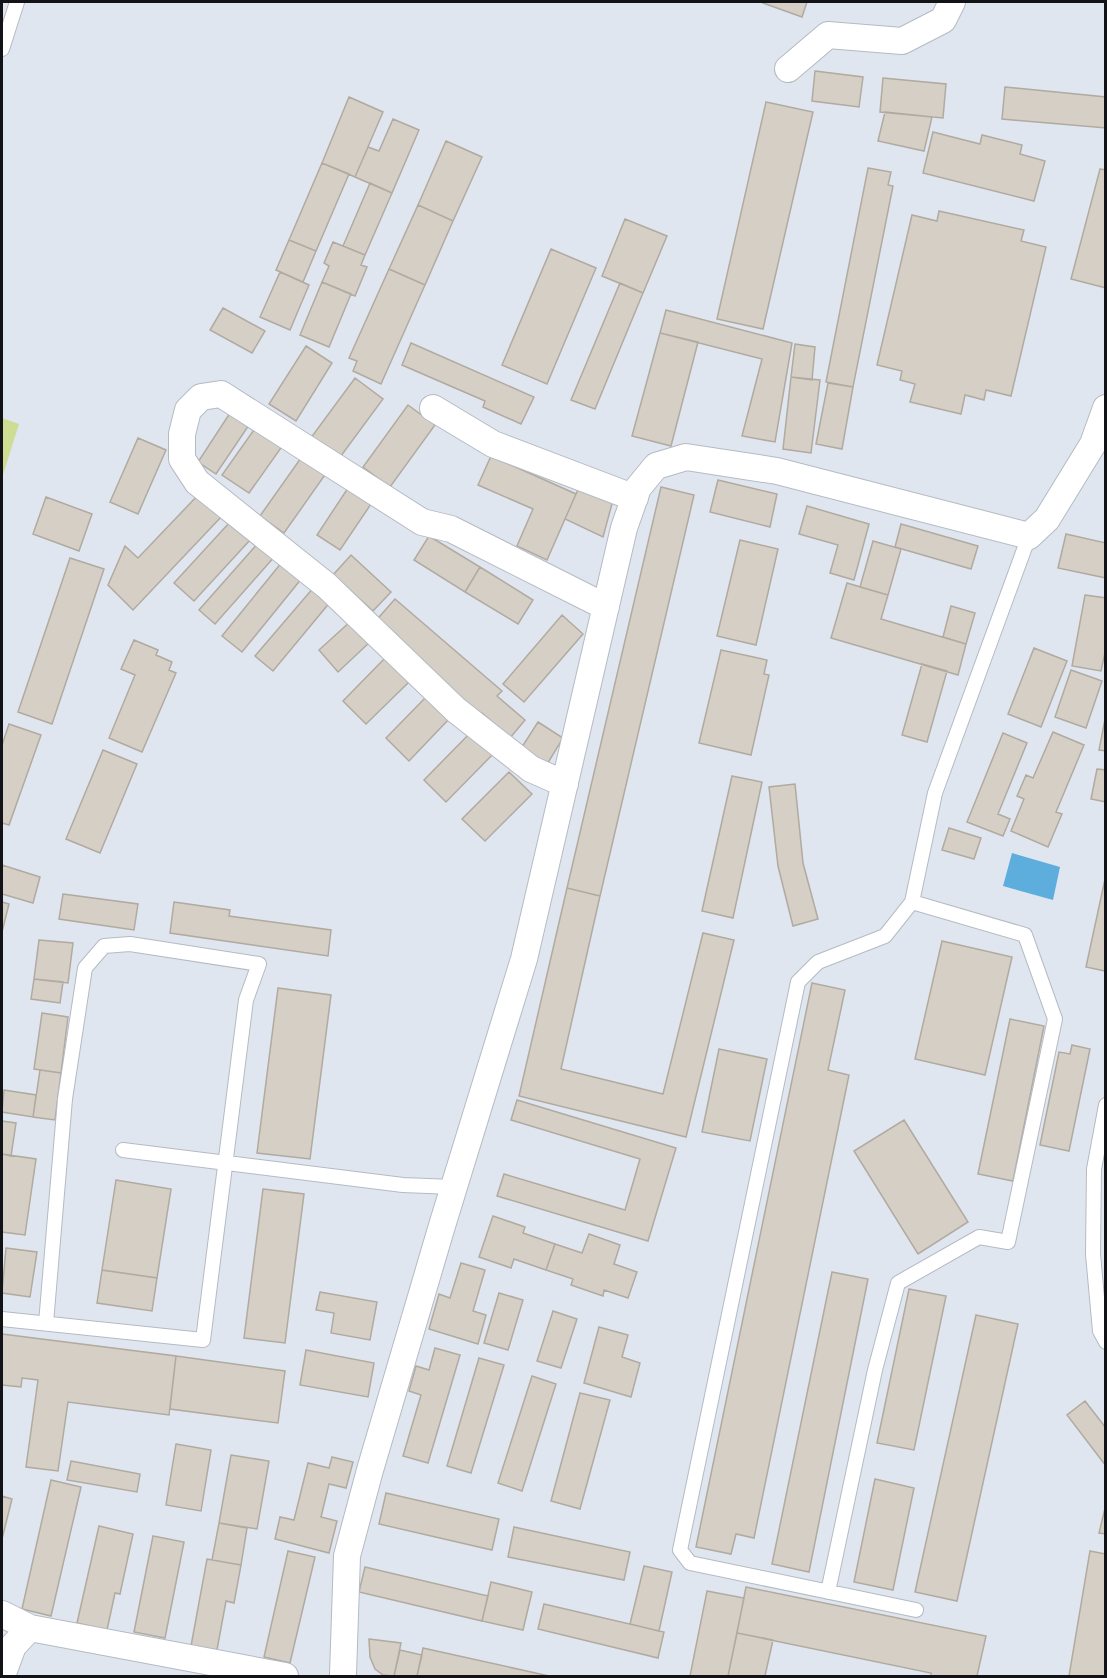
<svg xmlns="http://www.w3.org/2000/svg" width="1107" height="1678" font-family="Overpass,sans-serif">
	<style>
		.green { fill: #cfdc94 }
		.water { fill: #5eaedd }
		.building { fill: #d5cfc6; stroke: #b0aaa1; stroke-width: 1.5 }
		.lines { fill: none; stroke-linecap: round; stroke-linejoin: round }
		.service-casing { stroke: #b5bac3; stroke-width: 16 }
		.minor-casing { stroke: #b5bac3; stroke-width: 28 }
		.service { stroke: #fff; stroke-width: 14 }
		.minor { stroke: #fff; stroke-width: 26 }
	</style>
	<rect width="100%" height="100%" fill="#e0e6ef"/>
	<path class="green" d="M2,418L19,424L2,478Z"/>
	<path class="water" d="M1012,853L1060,867L1053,900L1003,886Z"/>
	<path class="building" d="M764,2H807L802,17L763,3Z
		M815,71L863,77L859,107L812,101Z
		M883,78L946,84L943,118L880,112Z
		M1005,87L1106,97V128L1002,119Z
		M349,97L383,112L355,177L322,163Z
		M766,102L813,112L763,329L717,319Z
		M885,112L932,117L924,151L878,141Z
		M393,119L419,130L392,193L355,177L368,147L379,151Z
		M933,132L980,144L982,135L1022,145L1020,154L1045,161L1034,201L923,173Z
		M446,141L482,157L453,221L418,205Z
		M322,163L349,174L316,251L289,240Z
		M868,168L891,172L888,185L893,186L853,387L826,382Z
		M1100,169L1106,170V288L1071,279Z
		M370,183L392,193L365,255L343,246Z
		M418,205L453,221L425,285L389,269Z
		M939,211L1024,230L1021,241L1046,247L1011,396L986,390L984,400L965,395L961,414L910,402L915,384L900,380L902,371L877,365L912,215L937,221Z
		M625,219L667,236L643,293L602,276Z
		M289,240L316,251L303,282L276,270Z
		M333,242L365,255L361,265L367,267L355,296L322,282L329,266L324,263Z
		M551,249L596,268L547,384L502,365Z
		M389,269L425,285L381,384L353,371L357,361L349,358Z
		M280,272L309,285L290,330L260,317Z
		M322,282L351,294L329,347L300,335Z
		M620,283L643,293L595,409L571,400Z
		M223,308L265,331L252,353L210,330Z
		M666,310L792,343L775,442L742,436L762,359L660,333Z
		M660,333L698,342L671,446L632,436Z
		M411,343L534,397L521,424L483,407L485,401L402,365Z
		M795,344L815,347L812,380L791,377Z
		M306,346L332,363L296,421L269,404Z
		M791,377L820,380L811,453L783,449Z
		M355,378L383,399L338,460L310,439Z
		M828,383L853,387L842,449L816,444Z
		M408,405L435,425L390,487L363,467Z
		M230,413L249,425L216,474L198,462Z
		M256,427L283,445L249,493L222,475Z
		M138,438L166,450L138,514L110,502Z
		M303,455L327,472L284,533L260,516Z
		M491,456L576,494L547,560L517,546L533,509L478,485Z
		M718,480L777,494L770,527L710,512Z
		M580,485L613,500L603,537L565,519Z
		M661,487L694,495L600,896L567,888Z
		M348,488L371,504L340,550L317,535Z
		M199,494L222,516L133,610L108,585L125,546L138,558Z
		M46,497L92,514L79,551L33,534Z
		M807,506L869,524L854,580L830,573L838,545L799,534Z
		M230,522L250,540L194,601L174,583Z
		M901,524L978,546L971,569L895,547Z
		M1066,534L1106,543V578L1058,568Z
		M429,536L480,567L465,592L414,560Z
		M740,540L778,549L756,645L717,636Z
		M873,541L901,549L888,595L860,587Z
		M259,542L275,556L215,624L199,610Z
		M351,555L391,592L373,611L333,575Z
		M70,558L104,569L52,724L18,712Z
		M282,562L302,578L242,652L222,636Z
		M480,567L533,600L518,624L465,592Z
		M847,583L888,595L881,619L966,644L958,675L831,638Z
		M314,587L331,601L273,671L255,656Z
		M1085,595L1106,598V648L1101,671L1072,666Z
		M395,599L502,691L497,696L525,720L510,738L482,713L478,718L372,625Z
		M951,606L975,613L966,644L943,637Z
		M562,615L583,634L524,702L503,684Z
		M352,620L371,641L338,672L319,650Z
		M134,640L158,650L156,655L172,662L169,670L176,673L142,752L109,738L135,675L121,669Z
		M1034,648L1067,661L1041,727L1008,714Z
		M721,650L767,660L764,674L769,675L751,755L699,743Z
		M385,658L409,682L366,724L343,701Z
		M922,664L947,671L927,742L902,735Z
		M1071,670L1102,681L1086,728L1055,717Z
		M426,697L449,719L409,761L386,738Z
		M1106,714V751L1099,750Z
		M538,722L563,738L546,766L520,750Z
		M9,724L41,735L9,825L2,823V745Z
		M473,730L495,752L446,802L424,780Z
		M1053,732L1084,745L1056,812L1062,814L1048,847L1011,831L1024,799L1017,796L1026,775L1033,778Z
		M1003,733L1027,743L998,814L1010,819L1003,836L967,822Z
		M103,750L137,764L100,853L66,839Z
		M1097,769L1106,770V802L1091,799Z
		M509,772L532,794L485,841L462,819Z
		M732,776L762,782L733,918L702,911Z
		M795,784L803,863L818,919L793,926L778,866L769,787Z
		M949,828L981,838L974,859L942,850Z
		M2,865L40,877L33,903L2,894Z
		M1105,879H1106L1105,971L1086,967Z
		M567,888L600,896L561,1069L663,1094L703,933L734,940L686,1137L519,1096Z
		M63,894L138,904L134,930L59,919Z
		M2,902L9,904L2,932Z
		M174,902L230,910L229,916L331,930L328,956L170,933Z
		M39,940L73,943L68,983L34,979Z
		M942,941L1012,957L985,1075L915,1059Z
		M34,979L63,982L60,1003L31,999Z
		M812,983L845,990L828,1070L849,1075L754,1538L736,1534L731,1554L696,1547Z
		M278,988L331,995L310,1159L257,1153Z
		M42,1013L68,1017L61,1073L34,1069Z
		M1010,1019L1044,1026L1013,1181L978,1174Z
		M1072,1045L1090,1049L1069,1151L1040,1145L1059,1052L1070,1054Z
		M719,1049L767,1059L750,1141L702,1132Z
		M40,1070L61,1073L55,1120L33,1117Z
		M4,1090L36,1095L33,1117L2,1112Z
		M517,1100L676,1148L648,1241L497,1196L504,1174L625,1210L640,1159L511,1120Z
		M904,1120L968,1222L918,1254L854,1151Z
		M2,1121L16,1123L11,1156L2,1154Z
		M2,1154L36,1159L25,1235L2,1232Z
		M116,1180L171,1189L157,1278L102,1270Z
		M263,1189L304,1194L285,1343L244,1338Z
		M493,1216L525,1227L523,1233L555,1244L546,1270L514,1259L511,1268L479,1257Z
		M589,1234L620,1245L614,1264L637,1272L628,1298L604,1290L603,1296L571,1285L573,1279L546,1270L555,1244L582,1253Z
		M6,1248L37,1252L30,1297L2,1293Z
		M461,1263L485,1270L473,1311L486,1315L478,1344L429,1329L439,1294L450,1298Z
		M102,1270L157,1278L152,1311L97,1303Z
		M832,1272L868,1279L809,1572L772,1564Z
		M909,1289L946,1296L914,1450L877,1443Z
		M320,1292L377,1302L370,1340L331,1333L334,1313L316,1310Z
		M499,1293L523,1300L508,1350L484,1343Z
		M553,1311L577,1319L561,1368L537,1361Z
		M976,1315L1018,1324L957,1601L915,1592Z
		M599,1327L628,1335L622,1357L640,1363L631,1397L584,1383Z
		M2,1334L176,1356L169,1415L68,1402L58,1471L26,1467L38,1380L22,1378L21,1387L2,1385Z
		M435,1348L460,1355L428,1463L403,1456L421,1395L409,1391L416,1366L429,1370Z
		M306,1350L374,1363L368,1397L300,1385Z
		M176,1356L285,1371L278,1423L170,1409Z
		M479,1358L504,1365L471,1473L447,1466Z
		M532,1376L556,1384L522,1491L498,1483Z
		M580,1393L610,1400L580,1509L551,1501Z
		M1085,1401L1106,1428V1466L1067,1415Z
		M176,1444L211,1450L201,1511L166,1505Z
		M231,1455L269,1461L257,1529L219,1523Z
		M332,1457L353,1462L346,1488L329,1484L321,1517L337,1521L329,1553L275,1539L280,1517L294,1520L308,1463L329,1468Z
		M71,1461L140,1474L137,1492L67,1480Z
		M875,1479L914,1488L893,1590L854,1582Z
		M51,1480L81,1487L51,1616L22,1609Z
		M386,1493L499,1519L492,1550L379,1524Z
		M2,1496L12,1499L2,1539Z
		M1106,1504V1534L1099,1533Z
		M219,1523L247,1528L241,1565L212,1560Z
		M99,1526L133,1534L120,1594L115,1593L107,1630L77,1623Z
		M514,1527L630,1552L624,1580L508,1557Z
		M153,1536L184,1542L165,1638L134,1632Z
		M288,1551L315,1557L290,1663L264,1657Z
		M1090,1551L1106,1554V1676H1069Z
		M207,1559L241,1565L234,1603L226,1601L217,1650L191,1646Z
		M644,1566L672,1572L659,1631L630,1624Z
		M365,1567L488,1596L482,1621L359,1592Z
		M491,1582L532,1592L523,1630L482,1621Z
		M746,1587L986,1636L977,1676H931V1673L737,1633Z
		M707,1591L744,1598L728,1676H690Z
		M544,1604L664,1632L658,1658L538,1629Z
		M737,1633L773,1640L765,1676H728Z
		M369,1639L401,1643L394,1676L383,1675L375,1669L370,1657Z
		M423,1648L549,1676H417Z
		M400,1650L422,1655L417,1676H394Z"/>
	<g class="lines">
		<defs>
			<path id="service" d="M2,49L17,2
				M912,902L885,936L818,962L798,982L680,1550L690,1563L916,1610
				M1106,1105L1094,1169L1093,1254L1100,1331L1106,1342
				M123,1150L403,1185L453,1187
				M2,1319L203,1340L246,1000L259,964L130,944L104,946L85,968L65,1099L46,1323
				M828,1592L875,1370L898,1283L979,1237L1008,1242L1055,1019L1025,935L912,902L935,793L1029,536"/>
			<path id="minor" d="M788,69L828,35L902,41L943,20L952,2
				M433,408L493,444L635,498
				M565,784L531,769L456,710L327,586L197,482L182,459V434L188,410L201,397L221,394L422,522L451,529L606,607
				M2,1614L30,1628
				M343,1674L347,1556L370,1470L441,1229L524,959L624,528L638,488L656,466L686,457L777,471L1029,536L1047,519L1093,444L1106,408
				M2,1676L13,1646L30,1628L285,1676"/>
		</defs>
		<use href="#service" class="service-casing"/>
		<use href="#minor" class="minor-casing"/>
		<use href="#service" class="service"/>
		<use href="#minor" class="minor"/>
	</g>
	<rect width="1107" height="1678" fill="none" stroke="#121316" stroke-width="6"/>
</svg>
